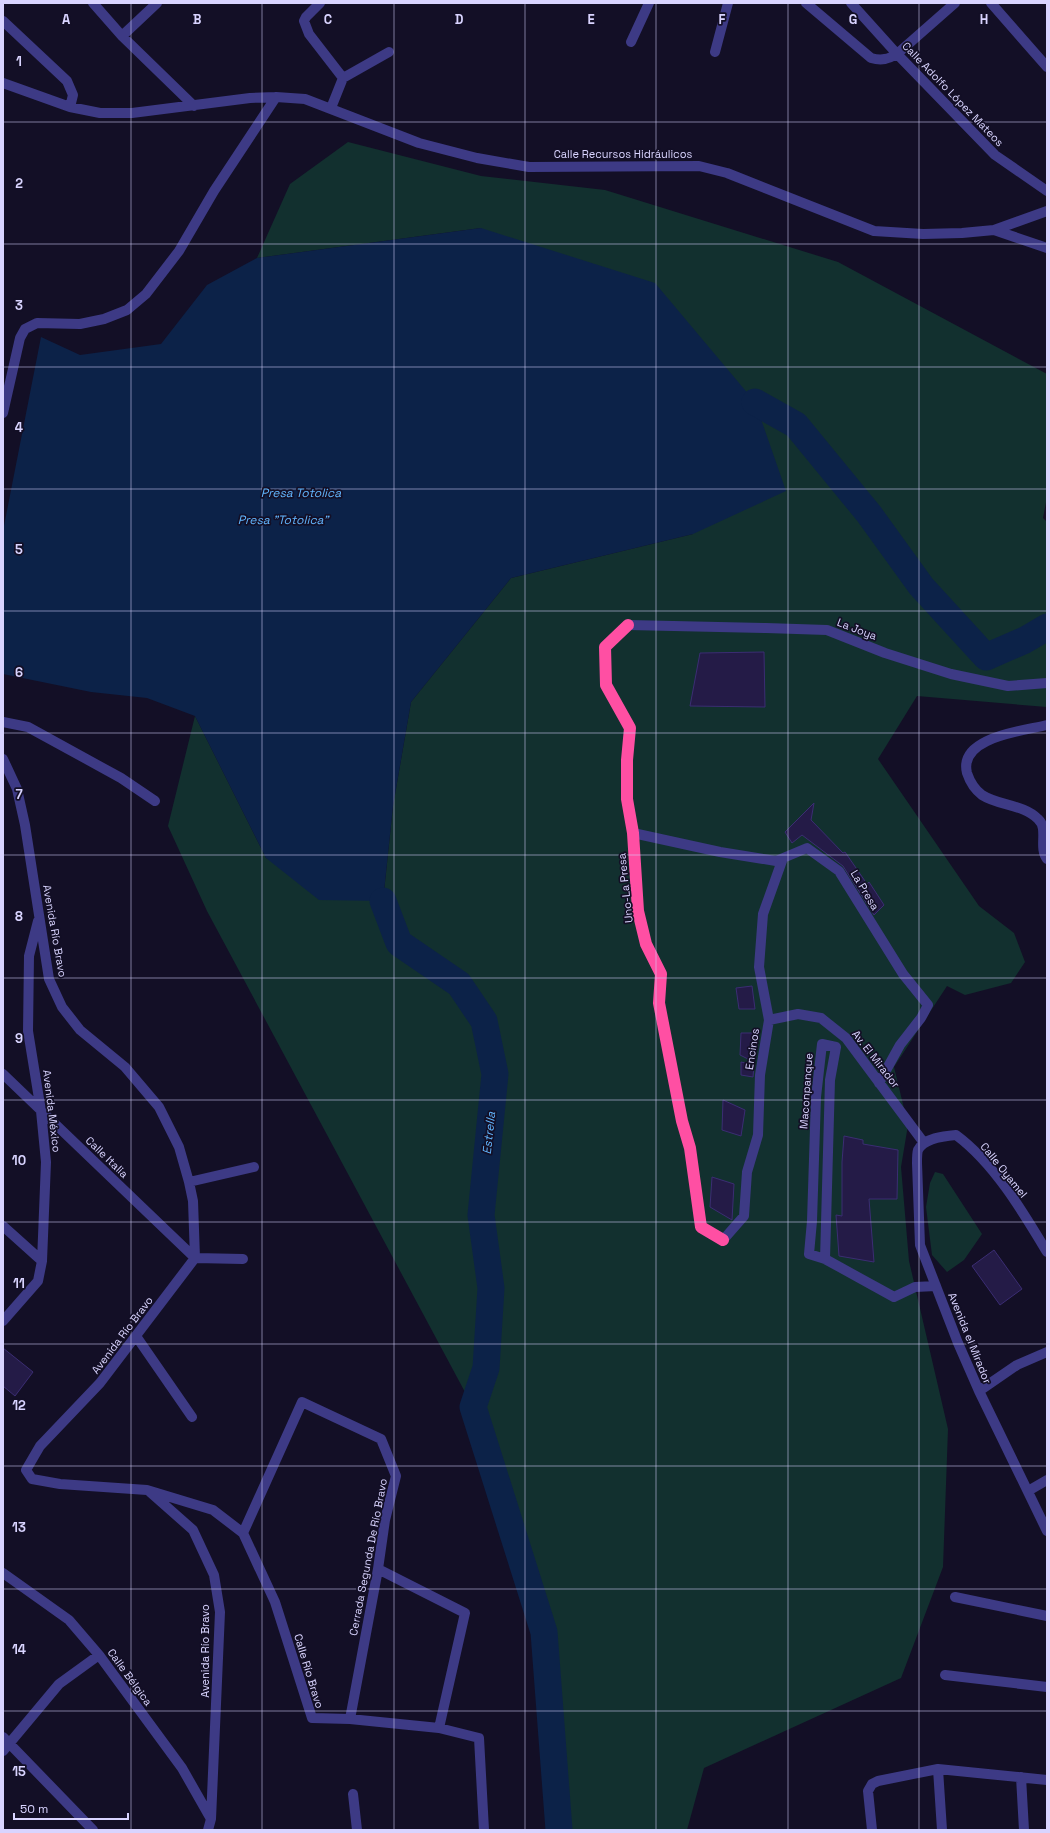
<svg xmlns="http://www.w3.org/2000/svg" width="1050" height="1833" font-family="'Space Grotesk',sans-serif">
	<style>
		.green { fill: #12302f }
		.water { fill: #0c2248 }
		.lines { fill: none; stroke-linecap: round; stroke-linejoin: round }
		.river { stroke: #0c2248; stroke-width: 27 }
		.building { fill: #241b47; stroke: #3b2d73 }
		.minor { stroke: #3d3a85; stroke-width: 10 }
		.highway { stroke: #ff4fa3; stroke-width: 12 }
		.grid { fill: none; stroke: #d9d4ff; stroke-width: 1; stroke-opacity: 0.55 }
		.labels { text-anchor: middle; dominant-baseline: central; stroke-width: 3.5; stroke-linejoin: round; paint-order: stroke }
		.street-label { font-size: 11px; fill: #d9d4ff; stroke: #130f26 }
		.water-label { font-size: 12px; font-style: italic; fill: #62b6ff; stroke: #130f26 }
		.grid-label { font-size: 13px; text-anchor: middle; font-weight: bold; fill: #d9d4ff; stroke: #130f26; stroke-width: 3.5; stroke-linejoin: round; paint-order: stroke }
	</style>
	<rect width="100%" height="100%" fill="#130f26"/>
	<path class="green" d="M348,142L481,176L605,190L838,262L1047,374V497L1043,518L1047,522V707L917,696L878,759L979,906L1014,933L1025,962L1011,983L965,995L947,986L894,1067L908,1125L901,1167L909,1261L948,1429L943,1567L901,1678L704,1768L687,1830H559L544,1632L473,1407L207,911L168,826L195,716L266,858L383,901L393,806L411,702L511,578L693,534L481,228L257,258L290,184Z
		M935,1172L943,1174L982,1234L964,1260L947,1272L932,1255L926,1207L930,1183Z"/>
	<path class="water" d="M481,228L655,283L755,402L786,491L693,534L511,578L411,702L393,806L383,901L319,900L266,858L195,716L147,698L91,692L3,674V531L41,337L80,355L161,344L207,285L257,258Z"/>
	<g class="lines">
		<path class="river" d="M755,402L796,425L869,514L921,586L986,657L1025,640L1047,627
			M383,901L399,943L459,984L484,1021L495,1074L481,1215L491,1288L486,1368L473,1407L544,1632L559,1830"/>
	</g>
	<path class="building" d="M764,652L765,707L690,706L700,653Z
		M814,803L811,820L843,853L845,852L867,884L869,882L884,905L874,915L843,866L802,835L792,843L785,832Z
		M752,986L755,1009H739L736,988Z
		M741,1033H755L752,1061L740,1055Z
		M741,1062L754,1065L753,1077L741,1075Z
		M723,1100L745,1110L741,1136L722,1130Z
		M844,1136L863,1140V1144L898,1150L897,1199H869L874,1262L839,1256L836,1215L842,1216V1162Z
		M712,1177L734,1184L732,1220L710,1207Z
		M994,1250L1022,1289L1000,1305L972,1266Z
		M3,1348L33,1372L15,1396L3,1386Z"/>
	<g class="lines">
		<path class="minor" d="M93,3L122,36L194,106
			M320,3L306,17L304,21L309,34L343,78L331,108
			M806,3L871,58C882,61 888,59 897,54L955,3
			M851,3L897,54L995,155L1047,191
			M991,3L1047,67
			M3,21L67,81L73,95L70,107
			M122,36L157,3
			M631,42L649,3
			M715,52L728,3
			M343,78L389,52
			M3,83L70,107L100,113H132L250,98L276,97L305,99L419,143L477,158L529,167L699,166L727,173L874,231L923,234L962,233L994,230L1047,211
			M994,230L1047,248
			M3,413L20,338L25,329L37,323L80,324L104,319L127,310L146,294L179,251L214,191L276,97
			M628,625L766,628L827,630L885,653L951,674L1008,686L1047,683
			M3,722L28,727L121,778L155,801
			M1047,725C1023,731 958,737 967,773C970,782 974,789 982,795C999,806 1023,804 1038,819C1049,829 1038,847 1047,859
			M3,759L17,789L25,825L49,979L62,1007L80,1030L125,1067L159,1107L179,1147L189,1182L193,1201L195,1258L100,1383L40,1446L26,1470L32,1479L60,1484L147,1490L213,1510L243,1533L275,1602L312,1718L350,1719L439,1728L479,1738L484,1830
			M633,833L720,852L776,861L807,848L839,871L903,974L928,1005L921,1018L900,1045L879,1083
			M769,1020L798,1014L821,1018L846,1038L924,1143
			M3,1074L195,1258
			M189,1182L254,1167
			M3,1226L42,1261
			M723,1240L744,1216L747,1172L758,1135L760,1075L769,1020L759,967L763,914L783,858
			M1047,1252C1023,1212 994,1163 956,1135C944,1136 924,1138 918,1150C917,1153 917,1159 917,1163L920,1245L958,1343L979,1391L1047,1531
			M195,1258L243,1259
			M825,1259L830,1080L836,1047L822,1044L816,1097L812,1221L809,1254L825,1259L894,1297L915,1287L936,1286
			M3,1321L38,1281L42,1261L46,1162L41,1111L28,1031L29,956L38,921
			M136,1336L192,1417
			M979,1391L1017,1365L1047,1352
			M1028,1491L1047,1480
			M150,1492L193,1530L214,1575L220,1612L211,1819L208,1830
			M243,1533L302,1402L381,1439L396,1476L385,1520L378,1569L350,1719
			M378,1569L465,1613L439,1728
			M3,1573L69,1620L99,1655L182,1768L211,1819
			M955,1597L1047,1616
			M945,1675L1047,1687
			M3,1737L93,1830
			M3,1751L59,1684L99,1655
			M938,1769L942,1830
			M1021,1777L1024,1830
			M353,1794L357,1830
			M872,1830L868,1791L872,1784L878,1781L938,1769L1047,1780"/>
		<path class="highway" d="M628,625L605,647L606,685L630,728L627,760V799L633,833L638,911L646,944L661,974L659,1003L682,1121L690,1148L701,1227L723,1240"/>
	</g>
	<path class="grid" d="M131,3V1830M262,3V1830M394,3V1830M525,3V1830M656,3V1830M788,3V1830M919,3V1830M3,122H1047M3,244H1047M3,367H1047M3,489H1047M3,611H1047M3,733H1047M3,855H1047M3,978H1047M3,1100H1047M3,1222H1047M3,1344H1047M3,1466H1047M3,1589H1047M3,1711H1047"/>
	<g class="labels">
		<g class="street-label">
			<text transform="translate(953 94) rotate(46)">Calle Adolfo López Mateos</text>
			<text x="623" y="154">Calle Recursos Hidráulicos</text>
			<text transform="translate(857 629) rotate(21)">La Joya</text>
			<text transform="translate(625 888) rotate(-96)">Uno-La Presa</text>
			<text transform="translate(865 890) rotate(59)">La Presa</text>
			<text transform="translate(55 931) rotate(80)">Avenida Río Bravo</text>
			<text transform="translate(752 1049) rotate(-81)">Encinos</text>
			<text transform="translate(876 1059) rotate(52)">Av. El Mirador</text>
			<text transform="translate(806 1091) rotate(-86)">Maconpanque</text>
			<text transform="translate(52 1111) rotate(83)">Avenida México</text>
			<text transform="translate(107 1157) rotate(44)">Calle Italia</text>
			<text transform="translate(1004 1170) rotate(51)">Calle Oyamel</text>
			<text transform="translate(122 1335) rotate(-53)">Avenida Río Bravo</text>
			<text transform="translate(970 1338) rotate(68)">Avenida el Mirador</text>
			<text transform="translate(368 1557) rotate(-79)">Cerrada Segunda De Río Bravo</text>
			<text transform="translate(205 1651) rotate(-90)">Avenida Río Bravo</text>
			<text transform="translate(309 1671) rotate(73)">Calle Río Bravo</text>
			<text transform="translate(130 1677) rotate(54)">Calle Bélgica</text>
		</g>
		<g class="water-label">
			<text x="301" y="493">Presa Totolica</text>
			<text x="283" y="520">Presa "Totolica"</text>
			<text transform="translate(489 1133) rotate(-84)">Estrella</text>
		</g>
	</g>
	<g class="grid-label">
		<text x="66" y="24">A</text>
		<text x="197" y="24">B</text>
		<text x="328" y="24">C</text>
		<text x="459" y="24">D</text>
		<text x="591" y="24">E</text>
		<text x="722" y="24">F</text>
		<text x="853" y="24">G</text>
		<text x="984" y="24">H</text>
		<text x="19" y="66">1</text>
		<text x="19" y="188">2</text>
		<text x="19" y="310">3</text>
		<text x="19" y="432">4</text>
		<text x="19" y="554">5</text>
		<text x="19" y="677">6</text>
		<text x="19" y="799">7</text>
		<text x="19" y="921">8</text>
		<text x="19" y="1043">9</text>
		<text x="19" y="1165">10</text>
		<text x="19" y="1288">11</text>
		<text x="19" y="1410">12</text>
		<text x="19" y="1532">13</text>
		<text x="19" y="1654">14</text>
		<text x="19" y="1776">15</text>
	</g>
	<rect width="1050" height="1833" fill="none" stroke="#d9d4ff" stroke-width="8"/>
	<path d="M14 1813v6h114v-6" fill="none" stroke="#d9d4ff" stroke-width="2"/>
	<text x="20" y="1813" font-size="12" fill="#d9d4ff" stroke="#130f26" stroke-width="3" paint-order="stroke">50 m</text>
</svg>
